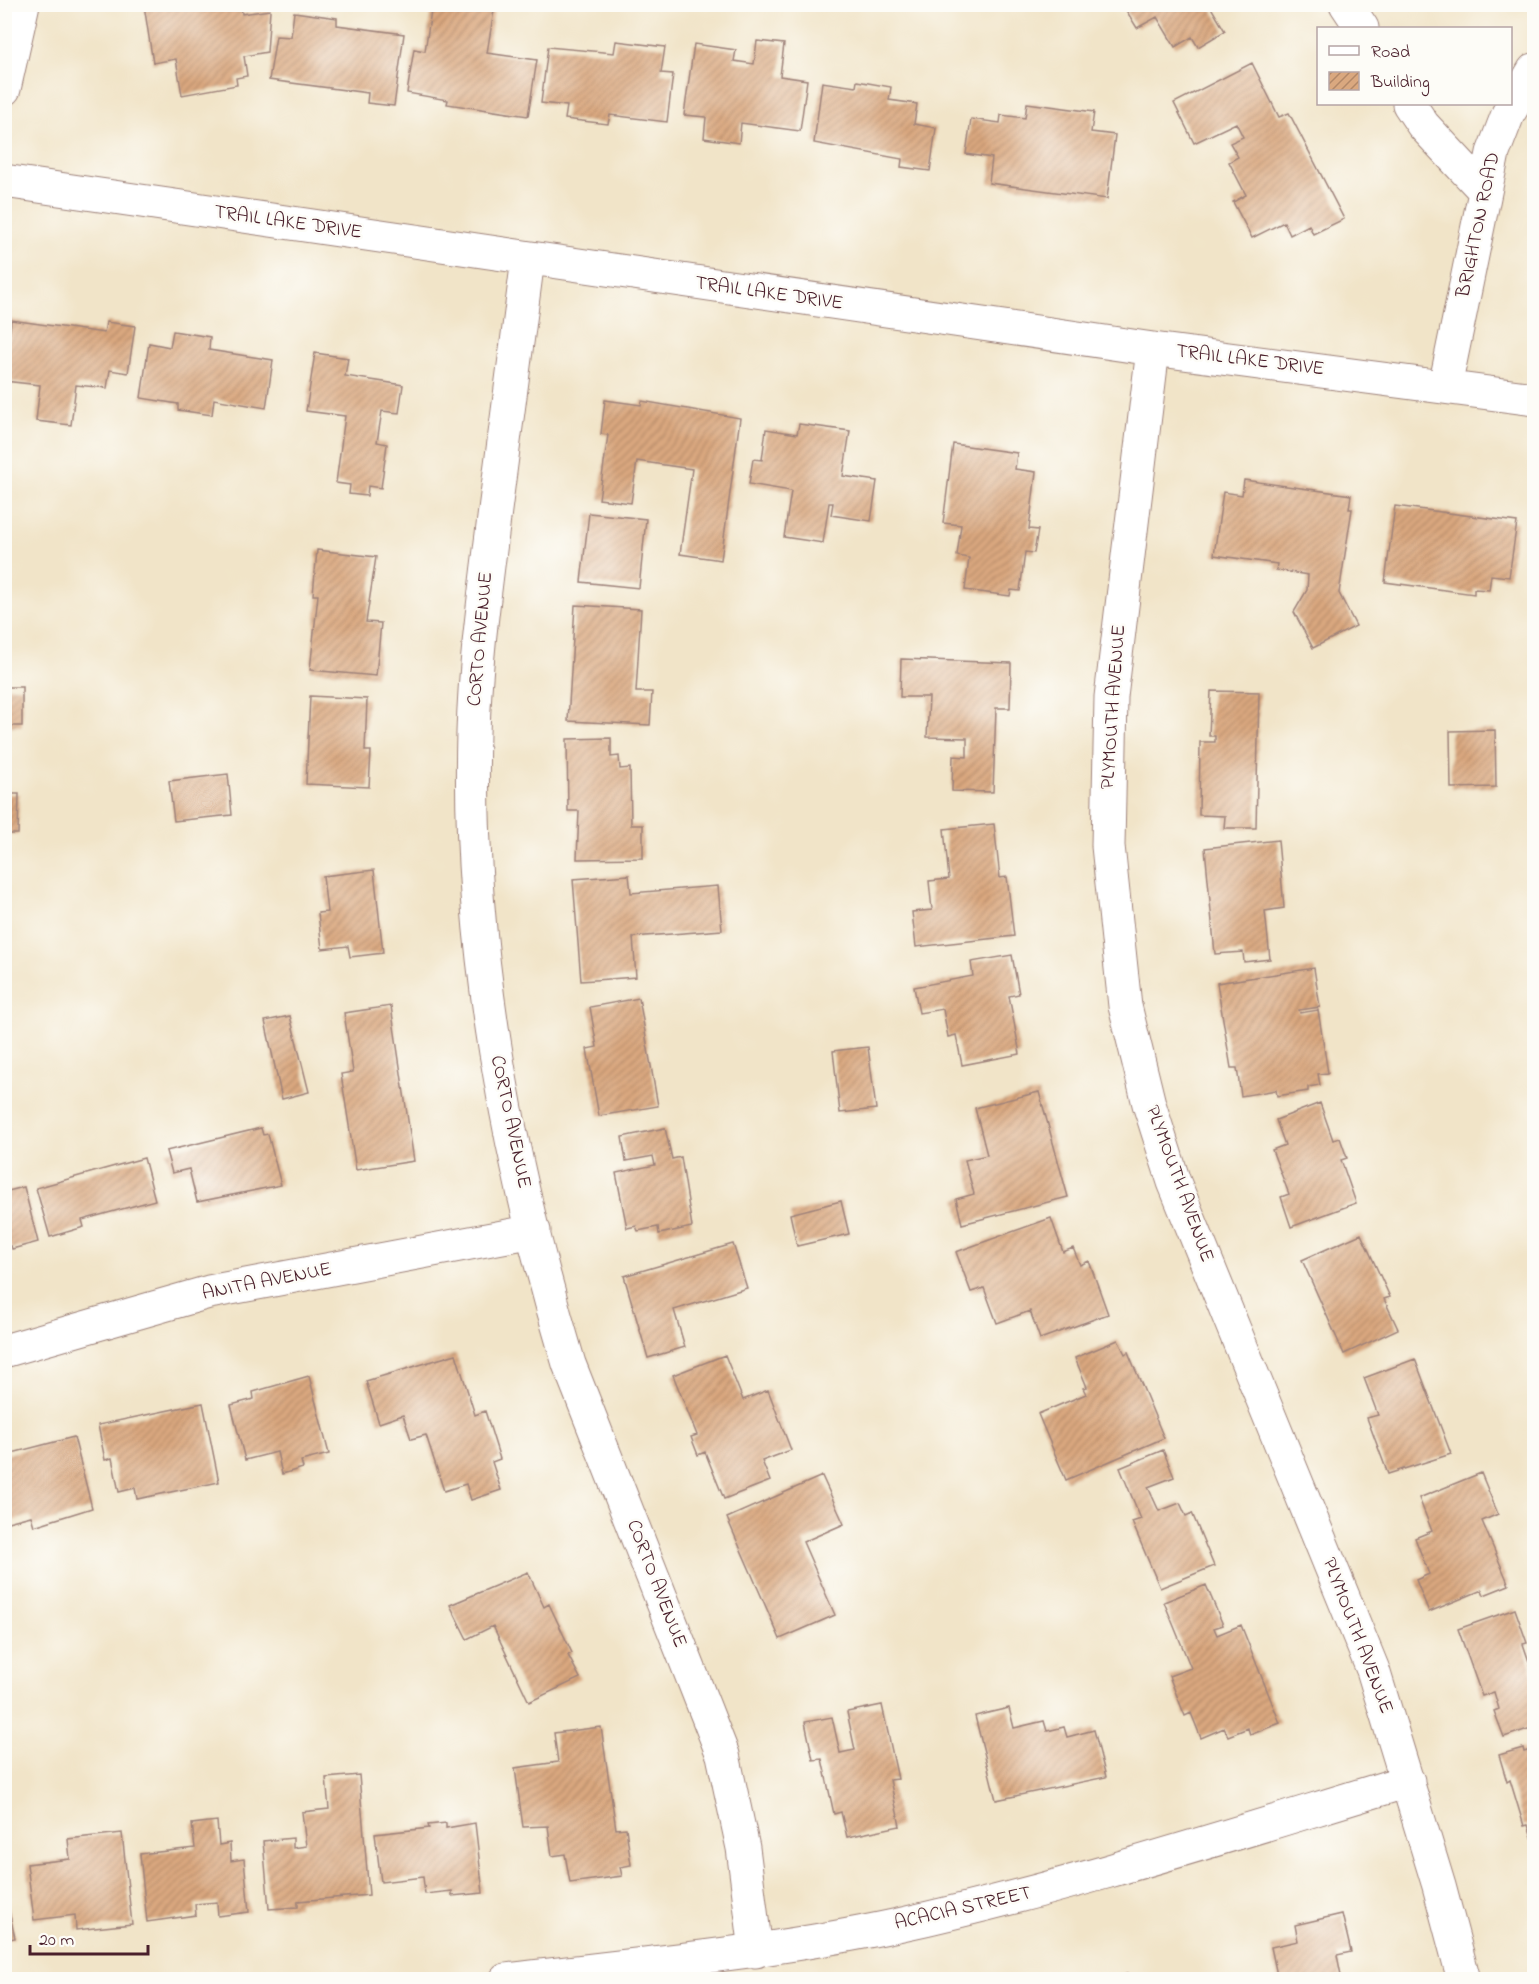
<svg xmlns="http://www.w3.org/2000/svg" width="1539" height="1984" font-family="'Indie Flower',sans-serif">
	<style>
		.building { fill: url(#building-hatch) }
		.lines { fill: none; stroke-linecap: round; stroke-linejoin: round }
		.minor-casing { stroke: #9e827a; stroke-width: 35 }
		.minor { stroke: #fff; stroke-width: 33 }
		.labels { text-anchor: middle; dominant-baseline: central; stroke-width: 5; stroke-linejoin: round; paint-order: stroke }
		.street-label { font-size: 20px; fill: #4a1f2b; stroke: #fdfcf7 }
	</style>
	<defs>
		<pattern id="building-hatch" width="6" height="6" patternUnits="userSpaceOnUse" patternTransform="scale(1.5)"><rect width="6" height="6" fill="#daa87f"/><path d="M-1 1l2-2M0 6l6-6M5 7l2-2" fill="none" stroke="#b38868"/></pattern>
	</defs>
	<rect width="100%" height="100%" fill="#fdfcf7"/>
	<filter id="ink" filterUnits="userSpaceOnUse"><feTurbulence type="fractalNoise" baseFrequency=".0167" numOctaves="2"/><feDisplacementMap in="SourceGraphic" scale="12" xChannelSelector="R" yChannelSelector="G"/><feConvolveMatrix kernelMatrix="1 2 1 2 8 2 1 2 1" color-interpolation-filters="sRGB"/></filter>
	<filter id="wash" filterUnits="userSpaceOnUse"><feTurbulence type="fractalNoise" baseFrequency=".008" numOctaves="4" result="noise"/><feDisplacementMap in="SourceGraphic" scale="24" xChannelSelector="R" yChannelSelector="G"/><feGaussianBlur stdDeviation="1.35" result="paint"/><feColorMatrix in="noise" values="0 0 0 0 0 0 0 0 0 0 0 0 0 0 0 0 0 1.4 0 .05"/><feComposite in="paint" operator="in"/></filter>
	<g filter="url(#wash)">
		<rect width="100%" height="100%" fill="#f1e4c8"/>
		<g id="blocks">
			<path class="building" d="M432,4H495L487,53L537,60L528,116L447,104L448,100L407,93L414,49L425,51Z
				M1128,4H1209L1225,31L1198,47L1192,37L1175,47L1157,17L1137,28L1124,7Z
				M144,5H241L242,14L270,10L267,52L244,56L247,76L236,78L237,85L182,95L176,59L153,63Z
				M294,12L337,18V25L404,34L394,106L367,103L368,93L269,80L276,36L291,37Z
				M616,41L665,47L661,73L673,74L667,122L610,115L608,124L565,119L567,106L541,103L548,47L614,53Z
				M757,41L784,44L780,76L807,80L800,131L741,123L739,143L704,138L706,117L684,115L694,44L736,50L734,61L754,64Z
				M1252,63L1279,117L1289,113L1344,219L1313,234L1309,225L1290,235L1284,222L1252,238L1233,202L1246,195L1229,162L1238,157L1230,143L1243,137L1236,123L1194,143L1174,103Z
				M857,81L891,87L889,100L917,104L914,124L936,128L930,171L901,167L902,159L814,143L822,82L856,87Z
				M1027,103L1094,112L1091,132L1115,135L1107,199L989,183L992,158L966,154L971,119L1000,123L1001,115L1025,118Z
				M11,320L104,333L106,322L135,326L128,373L110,370L107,388L76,385L71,425L36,421L40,385L4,381Z
				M173,331L210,337L209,350L273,360L266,408L214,399L212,415L178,410V404L141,398L149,343L170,347Z
				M315,353L348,358L345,376L403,385L399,413L382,411L377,442L387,444L381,488L368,486L367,496L349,494L350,485L336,483L345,416L306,411Z
				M605,400L641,405L642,401L740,418L721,560L680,554L692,469L637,461L631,503L599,499L608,435L601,434Z
				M799,424L850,431L843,476L877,481L871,521L831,515L833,503H829L823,543L784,537L791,491L749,484L753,459L762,460L766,429L797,434Z
				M953,444L1017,453L1015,469L1036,472L1029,529L1038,530L1034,553L1025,552L1020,591L1011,590L1010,596L965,590L969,558L957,556L961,525L943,523Z
				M1244,480L1351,495L1349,509H1352L1339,593L1356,626L1313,648L1294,612L1307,590L1308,575L1276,570L1277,564L1214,555L1223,492L1242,495Z
				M1395,506L1517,522L1509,577L1491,575L1489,590L1474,589V594L1385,582Z
				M589,513L646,519L639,588L581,582Z
				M317,550L376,557L366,622L381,623L376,676L310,670L318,595H313Z
				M575,605L641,609L636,692H652L650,725L568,721Z
				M901,659L1011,663L1010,708H996L993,792L952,791L953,756L967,757V738L927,737L929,697H900Z
				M4,687H22V726H4Z
				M1211,691L1259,692L1256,828H1224L1225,816L1199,815L1200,742H1215V736H1209Z
				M310,696L367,699L365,751H371L369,787L306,784Z
				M1495,730L1496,787L1451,788L1450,731Z
				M611,738V757L619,756L620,769L630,768L631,825H643V858L577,859L579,811H568L567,739Z
				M228,774L232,815L174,821L169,781Z
				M5,794H19L18,834H5Z
				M994,824L1000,878L1007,877L1014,936L916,947L912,912L932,910L929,881L949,879L944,829Z
				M1278,840L1284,908L1265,911L1270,959L1244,962L1243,952L1215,954L1205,848Z
				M374,870L383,953L350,957L348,946L322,949L318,913L327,912L323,876Z
				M629,875L631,893L718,886L722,930L633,937L636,977L581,981L573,879Z
				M1012,955L1019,994L1009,996L1020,1054L962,1065L956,1035L948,1037L943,1009L919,1013L914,987L973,976L971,962Z
				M1314,968L1320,1007L1299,1010L1300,1013L1318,1010L1328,1073L1318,1074L1320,1085L1308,1087V1091L1277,1096L1276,1090L1241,1096L1237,1068H1231L1217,983Z
				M639,998L658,1106L599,1116L587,1049L597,1047L590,1007Z
				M391,1006L414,1161L356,1170L341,1074L353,1072L344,1013Z
				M290,1016L309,1092L282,1099L265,1021Z
				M868,1047L876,1109L840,1113L833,1051Z
				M1039,1092L1068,1197L962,1224L956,1199L974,1194L965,1160L987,1155L975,1108Z
				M1320,1103L1333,1140L1340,1138L1347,1158L1341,1160L1356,1203L1291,1227L1281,1197L1289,1194L1272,1150L1285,1145L1276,1120Z
				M261,1128L263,1135L268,1134L281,1185L197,1202L189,1169L172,1173L166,1151Z
				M665,1128L672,1159L681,1157L692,1227L659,1234L658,1227L638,1231L636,1226L627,1228L616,1173L655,1165L653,1156L626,1161L622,1137Z
				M144,1158L155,1200L82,1220L84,1227L50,1237L36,1188Z
				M24,1187L38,1242L12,1249L11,1246L4,1248V1192Z
				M841,1201L849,1234L797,1246L790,1214Z
				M1051,1218L1063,1252L1073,1248L1080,1265L1089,1261L1108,1314L1040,1339L1030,1311L997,1323L984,1288L971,1292L956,1252Z
				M1361,1234L1390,1297L1384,1299L1398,1329L1344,1354L1302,1260Z
				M733,1244L747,1288L674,1310L685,1347L648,1358L624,1276Z
				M1118,1340L1125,1354L1128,1352L1164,1438L1066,1480L1038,1414L1086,1394L1083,1388L1087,1387L1075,1358Z
				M456,1354L475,1415L485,1411L500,1459L492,1462L501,1490L471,1500L466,1484L444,1491L426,1435L411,1439L403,1415L379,1423L366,1381Z
				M725,1355L743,1400L768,1390L791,1450L762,1461L770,1481L724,1499L705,1452L698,1455L691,1437L697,1435L673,1375Z
				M1415,1359L1451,1454L1388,1474L1367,1418L1378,1415L1364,1378Z
				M309,1376L329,1454L301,1461L303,1468L282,1474L277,1452L245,1460L231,1405L254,1399L253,1392Z
				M203,1403L219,1482L137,1499L135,1488L119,1492L112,1458L105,1460L98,1425Z
				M74,1437L92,1508L34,1526L31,1516L4,1523V1455Z
				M1163,1450L1174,1477L1148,1487L1159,1511L1180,1503L1186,1516L1192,1513L1214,1566L1160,1588L1132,1522L1141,1519L1120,1468Z
				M1481,1473L1498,1514L1482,1521L1509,1585L1484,1595L1482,1590L1429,1612L1416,1580L1429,1574L1415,1538L1432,1531L1419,1498Z
				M822,1476L844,1524L803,1542L835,1615L780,1639L727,1518Z
				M528,1572L544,1607L549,1604L572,1653L568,1655L580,1678L529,1702L493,1626L467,1639L450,1605Z
				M1206,1585L1223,1625L1214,1628L1217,1635L1241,1625L1280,1723L1250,1735L1248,1728L1228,1736L1224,1728L1201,1738L1191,1713L1185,1716L1169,1676L1191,1668L1164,1602Z
				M1515,1609L1527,1643L1523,1644L1534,1676V1727L1504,1737L1494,1711L1499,1709L1494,1692L1482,1696L1458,1629Z
				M882,1705L898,1779L890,1780L900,1826L847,1837L841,1812L834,1814L822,1759L813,1760L805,1722L832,1717L840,1753L855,1750L847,1712Z
				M1009,1708L1014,1728L1044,1721L1047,1731L1064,1727L1067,1737L1094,1730L1106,1777L996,1800L975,1716Z
				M601,1727L616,1829L626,1828L631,1865L620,1867L622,1876L570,1883L565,1854L552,1856L548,1826L523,1827L515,1768L558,1762L554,1733Z
				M1523,1748L1524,1752L1534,1749V1843L1528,1825L1524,1826L1510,1780L1507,1782L1499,1755Z
				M359,1775L369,1895L298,1901V1907L269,1909L263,1841L293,1838V1848L306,1846L302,1812L329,1809L326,1778Z
				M217,1821L219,1845L230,1843L231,1861L244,1859L249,1912L218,1916L217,1902L195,1904L196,1915L147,1922L140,1854L195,1848L192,1824Z
				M446,1823V1828L475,1823L483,1893L452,1896V1891L425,1894L423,1877L381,1882L375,1834L429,1828L428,1825Z
				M122,1833L132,1924L76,1930L75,1915L34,1920L27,1864L70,1859L68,1839Z
				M4,1889L15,1938L4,1940Z
				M1342,1914L1351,1952L1337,1955L1342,1980H1278L1271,1947L1298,1941L1295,1925Z
				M1127,1974L1129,1980H1109V1979Z"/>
		</g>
	</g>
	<g filter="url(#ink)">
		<use href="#blocks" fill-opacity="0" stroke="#9e827a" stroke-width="1.5"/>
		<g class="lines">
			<defs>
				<path id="minor" d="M1346,4L1362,28
					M4,89L23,4
					M1409,104L1423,125L1484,190
					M4,181L1153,349L1534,399
					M528,259C517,343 506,426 495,510C486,584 475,658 473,733C467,947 508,1160 569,1364L723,1755L743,1848L756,1951
					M1153,349L1111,697L1108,846L1125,1006L1149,1104L1174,1182L1373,1670L1439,1886L1464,1980
					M1445,387L1493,153L1508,114L1534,70
					M4,1351L209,1292L534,1231
					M506,1980C637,1964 769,1953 898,1925C1071,1887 1239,1832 1408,1781"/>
			</defs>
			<use href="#minor" class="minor-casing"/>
			<use href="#minor" class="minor"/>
		</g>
	</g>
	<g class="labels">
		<g class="street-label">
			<text transform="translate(288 223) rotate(8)">TRAIL LAKE DRIVE</text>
			<text transform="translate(1479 225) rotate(-78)">BRIGHTON ROAD</text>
			<text transform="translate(769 294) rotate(8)">TRAIL LAKE DRIVE</text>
			<text transform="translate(1250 361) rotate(7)">TRAIL LAKE DRIVE</text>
			<text transform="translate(481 639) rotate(-85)">CORTO AVENUE</text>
			<text transform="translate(1114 707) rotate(-86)">PLYMOUTH AVENUE</text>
			<text transform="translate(510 1122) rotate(78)">CORTO AVENUE</text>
			<text transform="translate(1179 1184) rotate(70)">PLYMOUTH AVENUE</text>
			<text transform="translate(267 1282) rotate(-11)">ANITA AVENUE</text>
			<text transform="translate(656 1584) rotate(69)">CORTO AVENUE</text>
			<text transform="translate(1357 1636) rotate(69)">PLYMOUTH AVENUE</text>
			<text transform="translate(963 1909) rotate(-13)">ACACIA STREET</text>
		</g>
	</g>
	<rect width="1539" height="1984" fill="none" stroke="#fdfcf7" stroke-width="24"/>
	<rect x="1317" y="27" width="195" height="78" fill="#fdfcf7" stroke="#b5a4a5" stroke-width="1.5"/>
	<rect x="1329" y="46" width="30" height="9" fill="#ffffff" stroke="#b5a4a5" stroke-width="1.5"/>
	<text x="1371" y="57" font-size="18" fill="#4a1f2b">Road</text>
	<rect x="1329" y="72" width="30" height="18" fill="url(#building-hatch)" stroke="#b5a4a5" stroke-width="1.5"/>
	<text x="1371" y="87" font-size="18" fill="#4a1f2b">Building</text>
	<path d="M30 1945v9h118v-9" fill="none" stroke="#4a1f2b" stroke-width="3"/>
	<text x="39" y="1945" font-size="18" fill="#4a1f2b" stroke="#fdfcf7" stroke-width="4.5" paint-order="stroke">20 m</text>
</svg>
